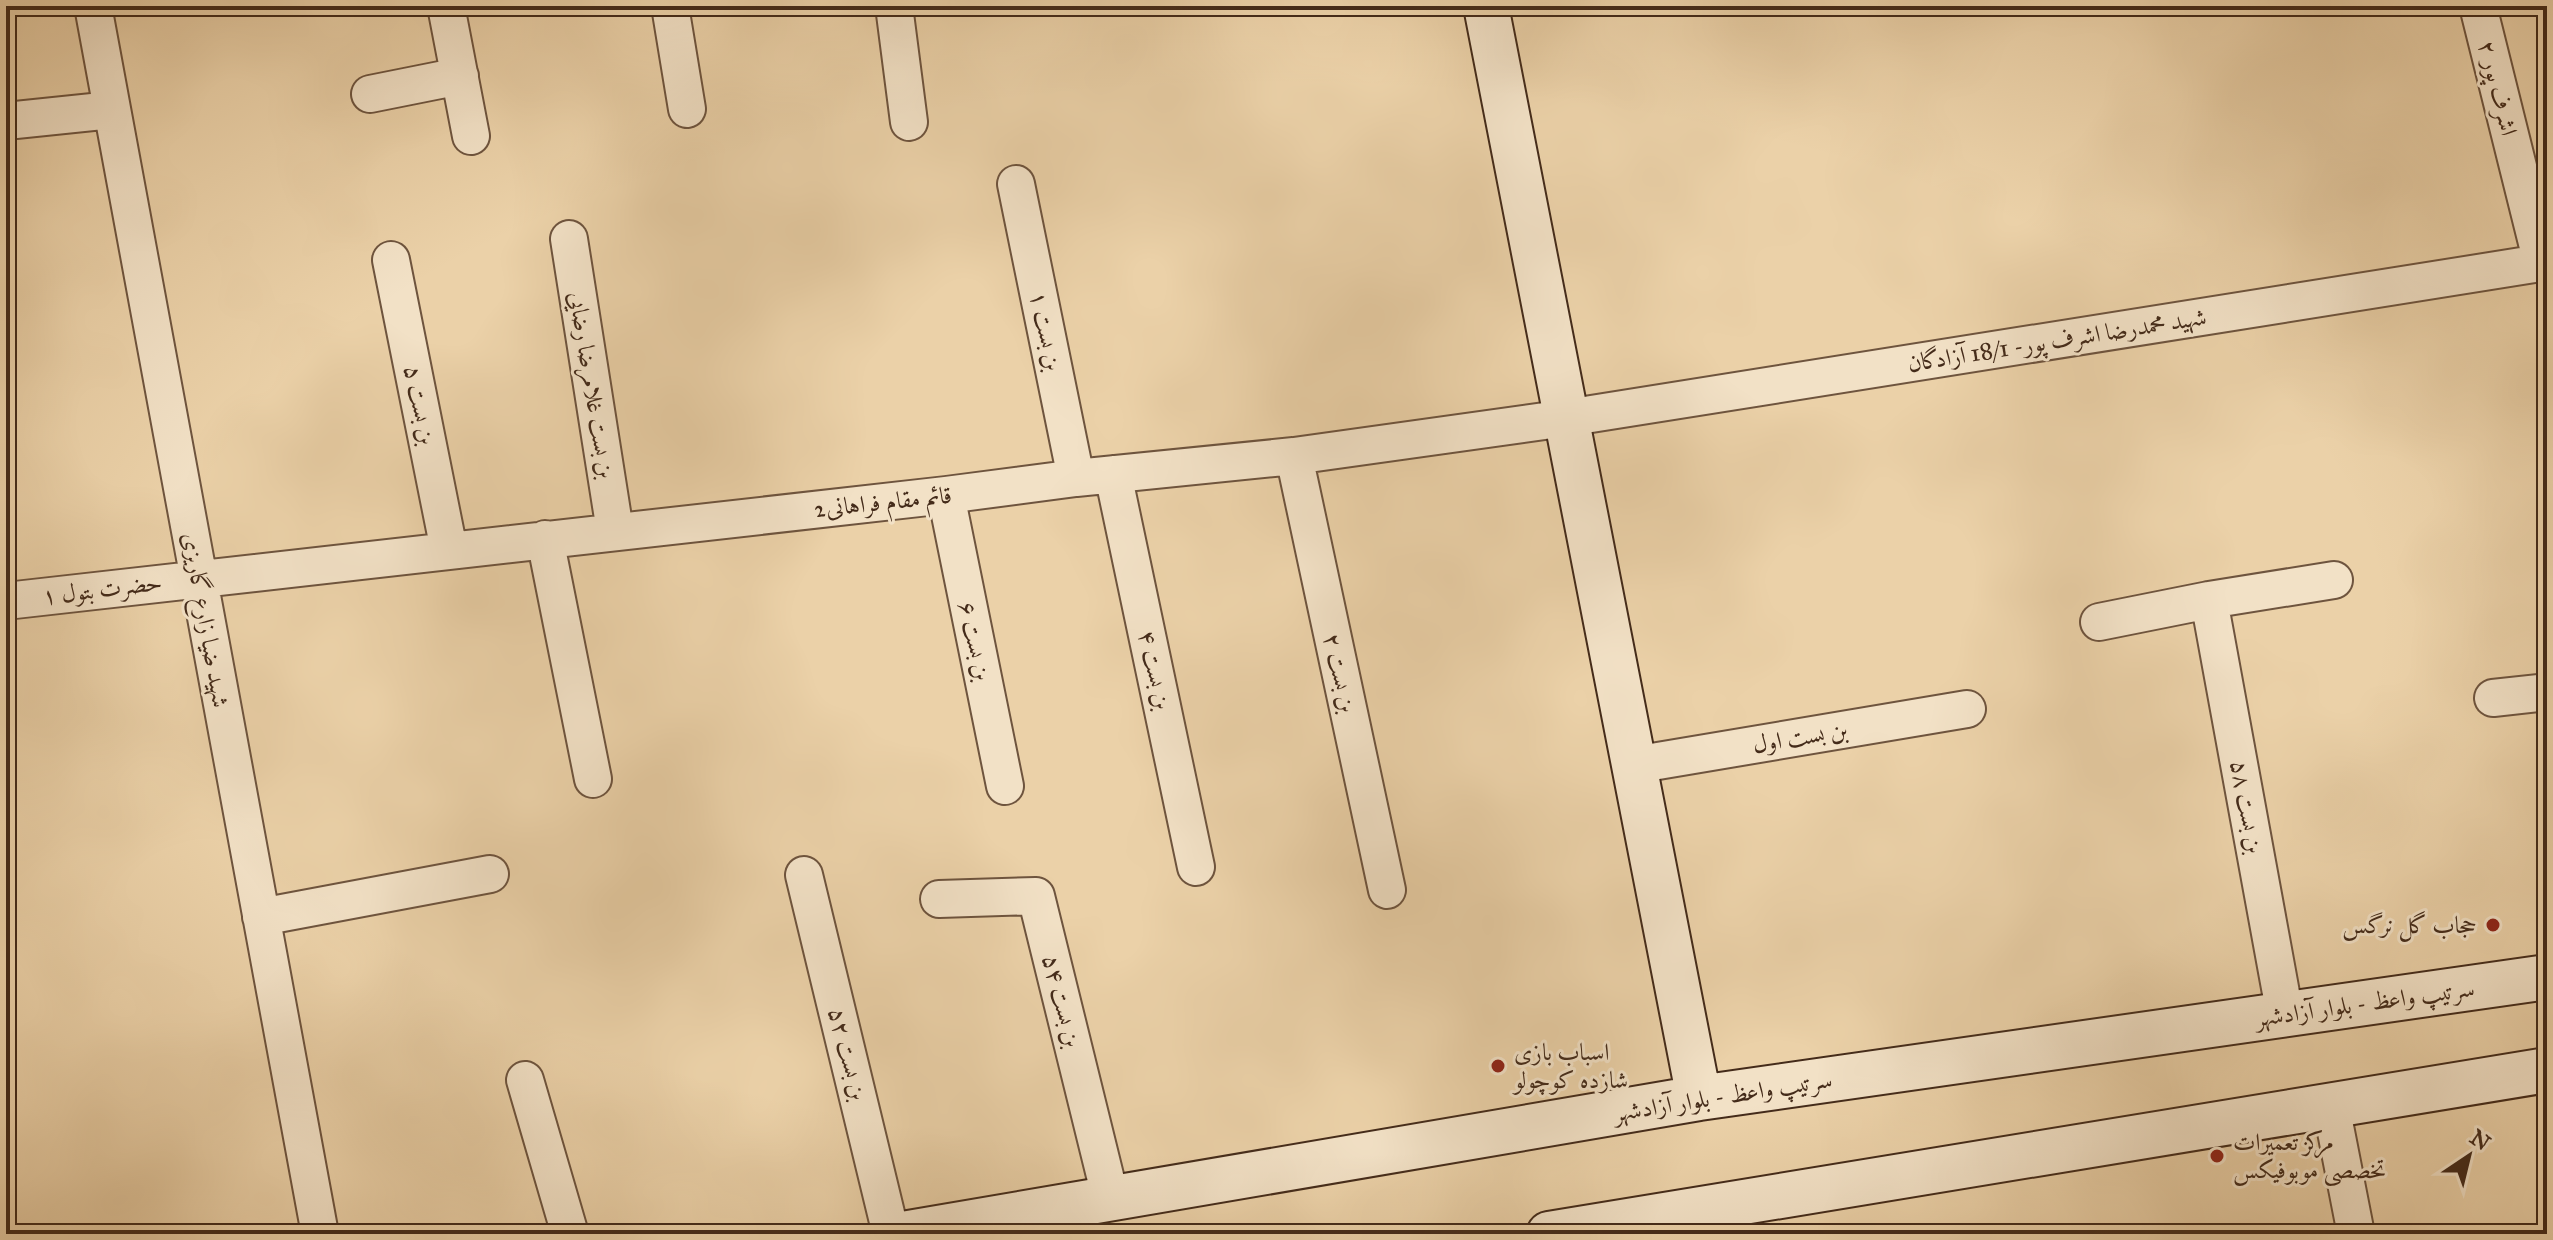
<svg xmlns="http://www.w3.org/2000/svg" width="2553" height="1240" font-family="'IM FELL Great Primer',Amiri,serif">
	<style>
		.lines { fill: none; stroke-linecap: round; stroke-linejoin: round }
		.street-casing { stroke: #6e543e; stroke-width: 40 }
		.secondary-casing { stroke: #442b1a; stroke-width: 48 }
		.street { stroke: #f2e1c6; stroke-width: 36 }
		.secondary { stroke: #f2e1c6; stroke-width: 44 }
		.poi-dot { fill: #8f2418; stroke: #f2e1c6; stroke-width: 3 }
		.labels { text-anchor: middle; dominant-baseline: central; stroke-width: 6; stroke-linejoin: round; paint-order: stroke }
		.street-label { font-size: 24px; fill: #442b1a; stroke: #f2e1c6 }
		.poi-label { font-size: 24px; fill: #442b1a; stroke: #f2e1c6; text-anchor: start }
	</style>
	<rect width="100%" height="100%" fill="#ebd1a8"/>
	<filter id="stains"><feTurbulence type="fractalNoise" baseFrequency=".0025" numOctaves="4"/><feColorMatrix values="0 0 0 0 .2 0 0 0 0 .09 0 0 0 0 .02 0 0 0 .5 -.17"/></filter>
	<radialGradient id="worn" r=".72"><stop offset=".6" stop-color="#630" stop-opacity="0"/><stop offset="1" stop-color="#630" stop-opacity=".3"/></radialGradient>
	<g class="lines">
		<defs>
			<path id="street" d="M93,6L320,1234
				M446,6L471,136
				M670,6L687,109
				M894,6L909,122
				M2478,6L2542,263
				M370,94L460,76
				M6,121L112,110
				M1016,184L1076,478
				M569,239L615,531
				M391,260L449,550
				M1294,456L1387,890
				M1113,474L1196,867
				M946,495L1005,786
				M545,539L593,779
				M2209,600L2285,1015
				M6,601L946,495L1076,478L1294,456L1566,418L2547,262
				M2099,622L2209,600L2334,580
				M2493,698L2547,692
				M1634,765L1967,709
				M804,875L891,1234
				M939,899L1036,896L1111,1200
				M261,917L490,874
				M525,1080L570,1234
				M2331,1106L2356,1234"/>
			<path id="secondary" d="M1486,6L1699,1098
				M903,1234L1699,1098L2547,977
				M1549,1234L2547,1070"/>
		</defs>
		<use href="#street" class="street-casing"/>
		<use href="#secondary" class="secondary-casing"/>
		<use href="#street" class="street"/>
		<use href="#secondary" class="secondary"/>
	</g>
	<g class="poi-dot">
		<circle cx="2493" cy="925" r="8"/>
		<circle cx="1498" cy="1066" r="8"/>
		<circle cx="2217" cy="1156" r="8"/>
	</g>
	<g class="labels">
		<g class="street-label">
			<text transform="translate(2498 88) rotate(76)">۲ اشرف پور</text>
			<text transform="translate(1046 331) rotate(79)">بن بست ۱</text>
			<text transform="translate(2057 340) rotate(-9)">شهید محمدرضا اشرف پور- 18/1 آزادگان</text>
			<text transform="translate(592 385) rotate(81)">بن بست غلامرضا رضایی</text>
			<text transform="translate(420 405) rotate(79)">بن بست ۵</text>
			<text transform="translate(883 502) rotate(-6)">2قائم مقام فراهانی</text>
			<text transform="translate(102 589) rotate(-7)">حضرت بتول ۱</text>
			<text transform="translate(206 620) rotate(80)">شهید ضیا زارع گاریزی</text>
			<text transform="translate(975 641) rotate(78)">بن بست ۶</text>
			<text transform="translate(1155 670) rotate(78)">بن بست ۴</text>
			<text transform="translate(1340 673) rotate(78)">بن بست ۲</text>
			<text transform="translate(1800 737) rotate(-9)">بن بست اول</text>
			<text transform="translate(2247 807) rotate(80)">بن بست ۵۸</text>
			<text transform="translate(1062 1001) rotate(76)">بن بست ۵۴</text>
			<text transform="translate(2365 1003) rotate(-8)">سرتیپ واعظ - بلوار آزادشهر</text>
			<text transform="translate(848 1054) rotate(76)">بن بست ۵۲</text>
			<text transform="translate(1723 1096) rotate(-9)">سرتیپ واعظ - بلوار آزادشهر</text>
		</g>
		<g class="poi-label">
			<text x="2477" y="925" text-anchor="end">حجاب گل نرگس</text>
			<text x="1514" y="1052">اسباب بازی<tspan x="1514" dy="28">شازده کوچولو</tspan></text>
			<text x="2233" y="1142">مرکز تعمیرات<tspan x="2233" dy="28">تخصصی موبوفیکس</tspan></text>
		</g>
	</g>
	<rect width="2553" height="1240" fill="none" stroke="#ebd1a8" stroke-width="32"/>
	<rect x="8" y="8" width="2537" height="1224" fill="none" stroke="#442b1a" stroke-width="4"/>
	<rect x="16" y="16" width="2521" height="1208" fill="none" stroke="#442b1a" stroke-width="2"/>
	<g transform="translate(2469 1156) rotate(35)" stroke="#f2e1c6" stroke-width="6" paint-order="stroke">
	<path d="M0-6L14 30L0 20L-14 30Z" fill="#442b1a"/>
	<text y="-12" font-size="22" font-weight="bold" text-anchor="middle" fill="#442b1a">N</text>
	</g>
	<rect width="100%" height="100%" filter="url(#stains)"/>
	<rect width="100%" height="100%" fill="url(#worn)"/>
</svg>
